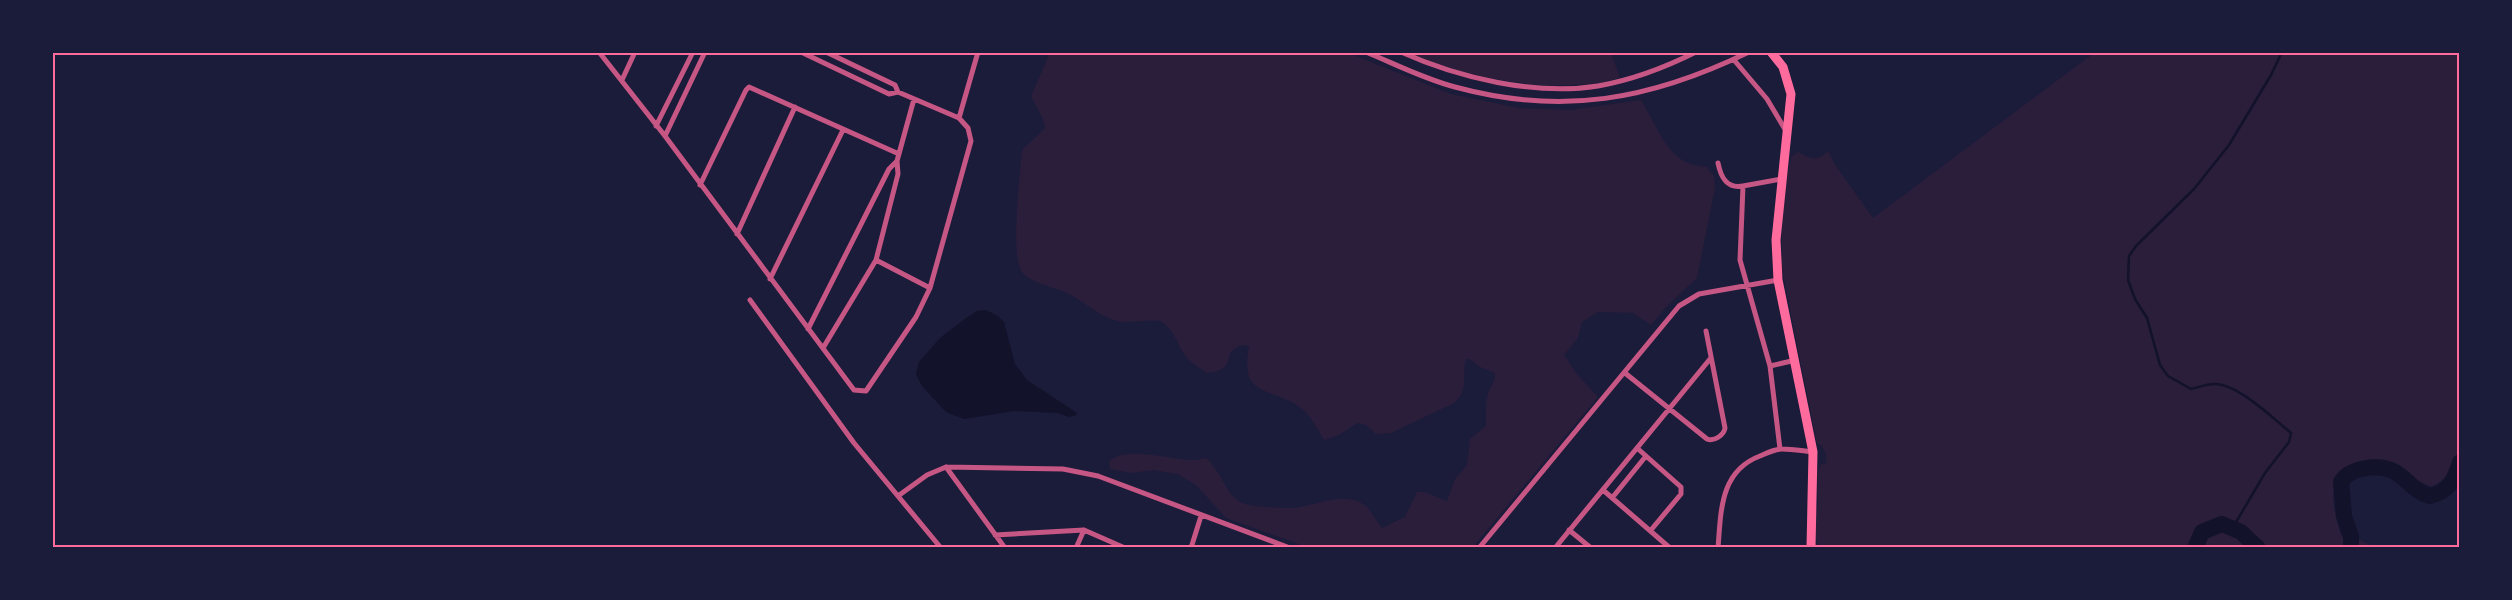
<svg xmlns="http://www.w3.org/2000/svg" width="2512" height="600" font-family="Raleway,sans-serif">
	<style>
		.green { fill: #2a1e3b }
		.water { fill: #12122b }
		.lines { fill: none; stroke-linecap: round; stroke-linejoin: round }
		.stream { stroke: #12122b; stroke-width: 2.5 }
		.river { stroke: #12122b; stroke-width: 16 }
		.minor { stroke: #c65784; stroke-width: 5 }
		.primary { stroke: #ff6b9d; stroke-width: 9 }
		.neatline { fill: none; stroke: #ff6b9d; stroke-width: 2 }
	</style>
	<rect width="100%" height="100%" fill="#1b1b3a"/>
	<path class="green" d="M1050,53H1348L1451,94L1519,108L1570,110L1641,100C1660,130 1667,165 1707,167L1714,176L1715,188L1697,278L1666,307L1651,325L1633,313L1598,312L1582,322L1578,338L1564,355L1576,373L1598,397L1473,547L1310,548L1226,518L1197,486L1178,474L1153,470L1131,473L1110,469L1109,462C1121,445 1176,460 1194,460C1199,460 1202,458 1206,458C1222,471 1226,498 1245,504C1255,507 1281,508 1291,508C1314,507 1344,489 1366,506C1372,512 1377,522 1382,528L1405,517L1417,492H1425L1447,501L1455,479L1467,465L1470,439L1486,426C1486,415 1485,399 1490,389C1493,382 1495,381 1495,373L1480,367L1470,359H1466C1461,375 1470,389 1454,403L1391,433L1376,434L1366,425L1357,423L1339,435L1324,440C1318,430 1311,416 1302,409C1273,385 1239,401 1249,347C1241,342 1236,348 1230,353C1228,368 1222,371 1207,373C1201,369 1193,364 1188,359C1179,349 1174,329 1162,322C1154,318 1129,324 1117,321C1098,316 1084,301 1067,293C1054,287 1032,284 1022,272C1010,255 1020,174 1022,150L1045,128C1043,114 1036,108 1031,96Z
		M1406,53H1611L1620,78L1598,84L1544,86L1472,76Z
		M2094,53H2458L2460,453C2454,465 2446,482 2432,486C2416,483 2405,472 2391,467C2368,457 2334,469 2333,497C2333,509 2338,523 2341,535L2360,540L2375,547H1818L1813,525L1818,504L1817,472L1821,464L1826,463V454L1821,445L1817,444L1782,269V204L1791,157L1798,152C1810,159 1818,162 1828,151L1836,166L1873,218Z"/>
	<path class="water" d="M986,310L998,316L1004,322L1015,364L1027,380L1077,413L1076,415L1069,417L1058,413L1014,411L964,419L946,412L922,386L916,374L919,362L940,338L966,318L977,311Z"/>
	<g class="lines">
		<path class="stream" d="M2232,529L2265,473L2289,442L2291,433C2274,419 2238,384 2215,384C2207,384 2199,387 2191,389L2168,376L2160,365L2147,318L2135,299L2128,280L2129,256L2136,246L2194,189L2229,145L2271,75L2282,52"/>
		<path class="river" d="M2195,548L2202,532L2222,524L2241,532L2258,548
			M2351,548V537L2344,516L2341,482C2349,468 2376,464 2391,470C2406,476 2413,492 2430,496C2450,491 2455,479 2460,462"/>
		<path class="minor" d="M599,52L665,136L854,390L866,391L916,317L930,288L971,141L968,128L959,118L898,92L889,94L801,52
			M826,52L895,85L898,92
			M1366,52C1395,64 1424,79 1455,87C1562,116 1650,100 1749,52
			M1401,52C1459,78 1535,96 1598,86C1632,80 1666,67 1696,52
			M1734,60L1767,99L1786,131
			M622,80L635,52
			M959,118L978,52
			M656,126L693,52
			M665,136L705,52
			M1718,163C1721,178 1727,189 1743,186
			M700,185L746,90L749,87L899,154
			M737,234L795,107
			M876,260L930,288
			M770,279L843,130
			M750,300L854,443L941,548
			M808,329L889,169L897,161
			M823,348L876,260L898,174L897,161L914,99
			M1770,366L1796,360
			M1625,373L1707,439C1714,442 1724,435 1725,428L1706,331
			M1637,448L1681,487V494L1651,530
			M1780,449L1770,366L1740,260L1743,186L1781,179
			M946,467L1005,548
			M1603,490L1670,548
			M898,496L927,475L946,467L1063,469L1098,476L1290,548
			M1612,498L1646,456
			M1569,530L1591,548
			M995,535L1084,530L1125,548
			M1076,548L1084,530
			M1191,548L1201,516
			M1479,548L1679,306L1699,294L1778,280
			M1555,548L1710,359
			M1718,548C1721,511 1720,471 1760,456C1767,453 1775,449 1782,449C1792,449 1803,451 1813,452"/>
		<path class="primary" d="M1771,52L1783,67L1791,94L1776,240L1778,280L1813,452L1811,548"/>
	</g>
	<rect width="2512" height="600" fill="none" stroke="#1b1b3a" stroke-width="108"/>
	<rect x="54" y="54" width="2404" height="492" class="neatline"/>
</svg>
